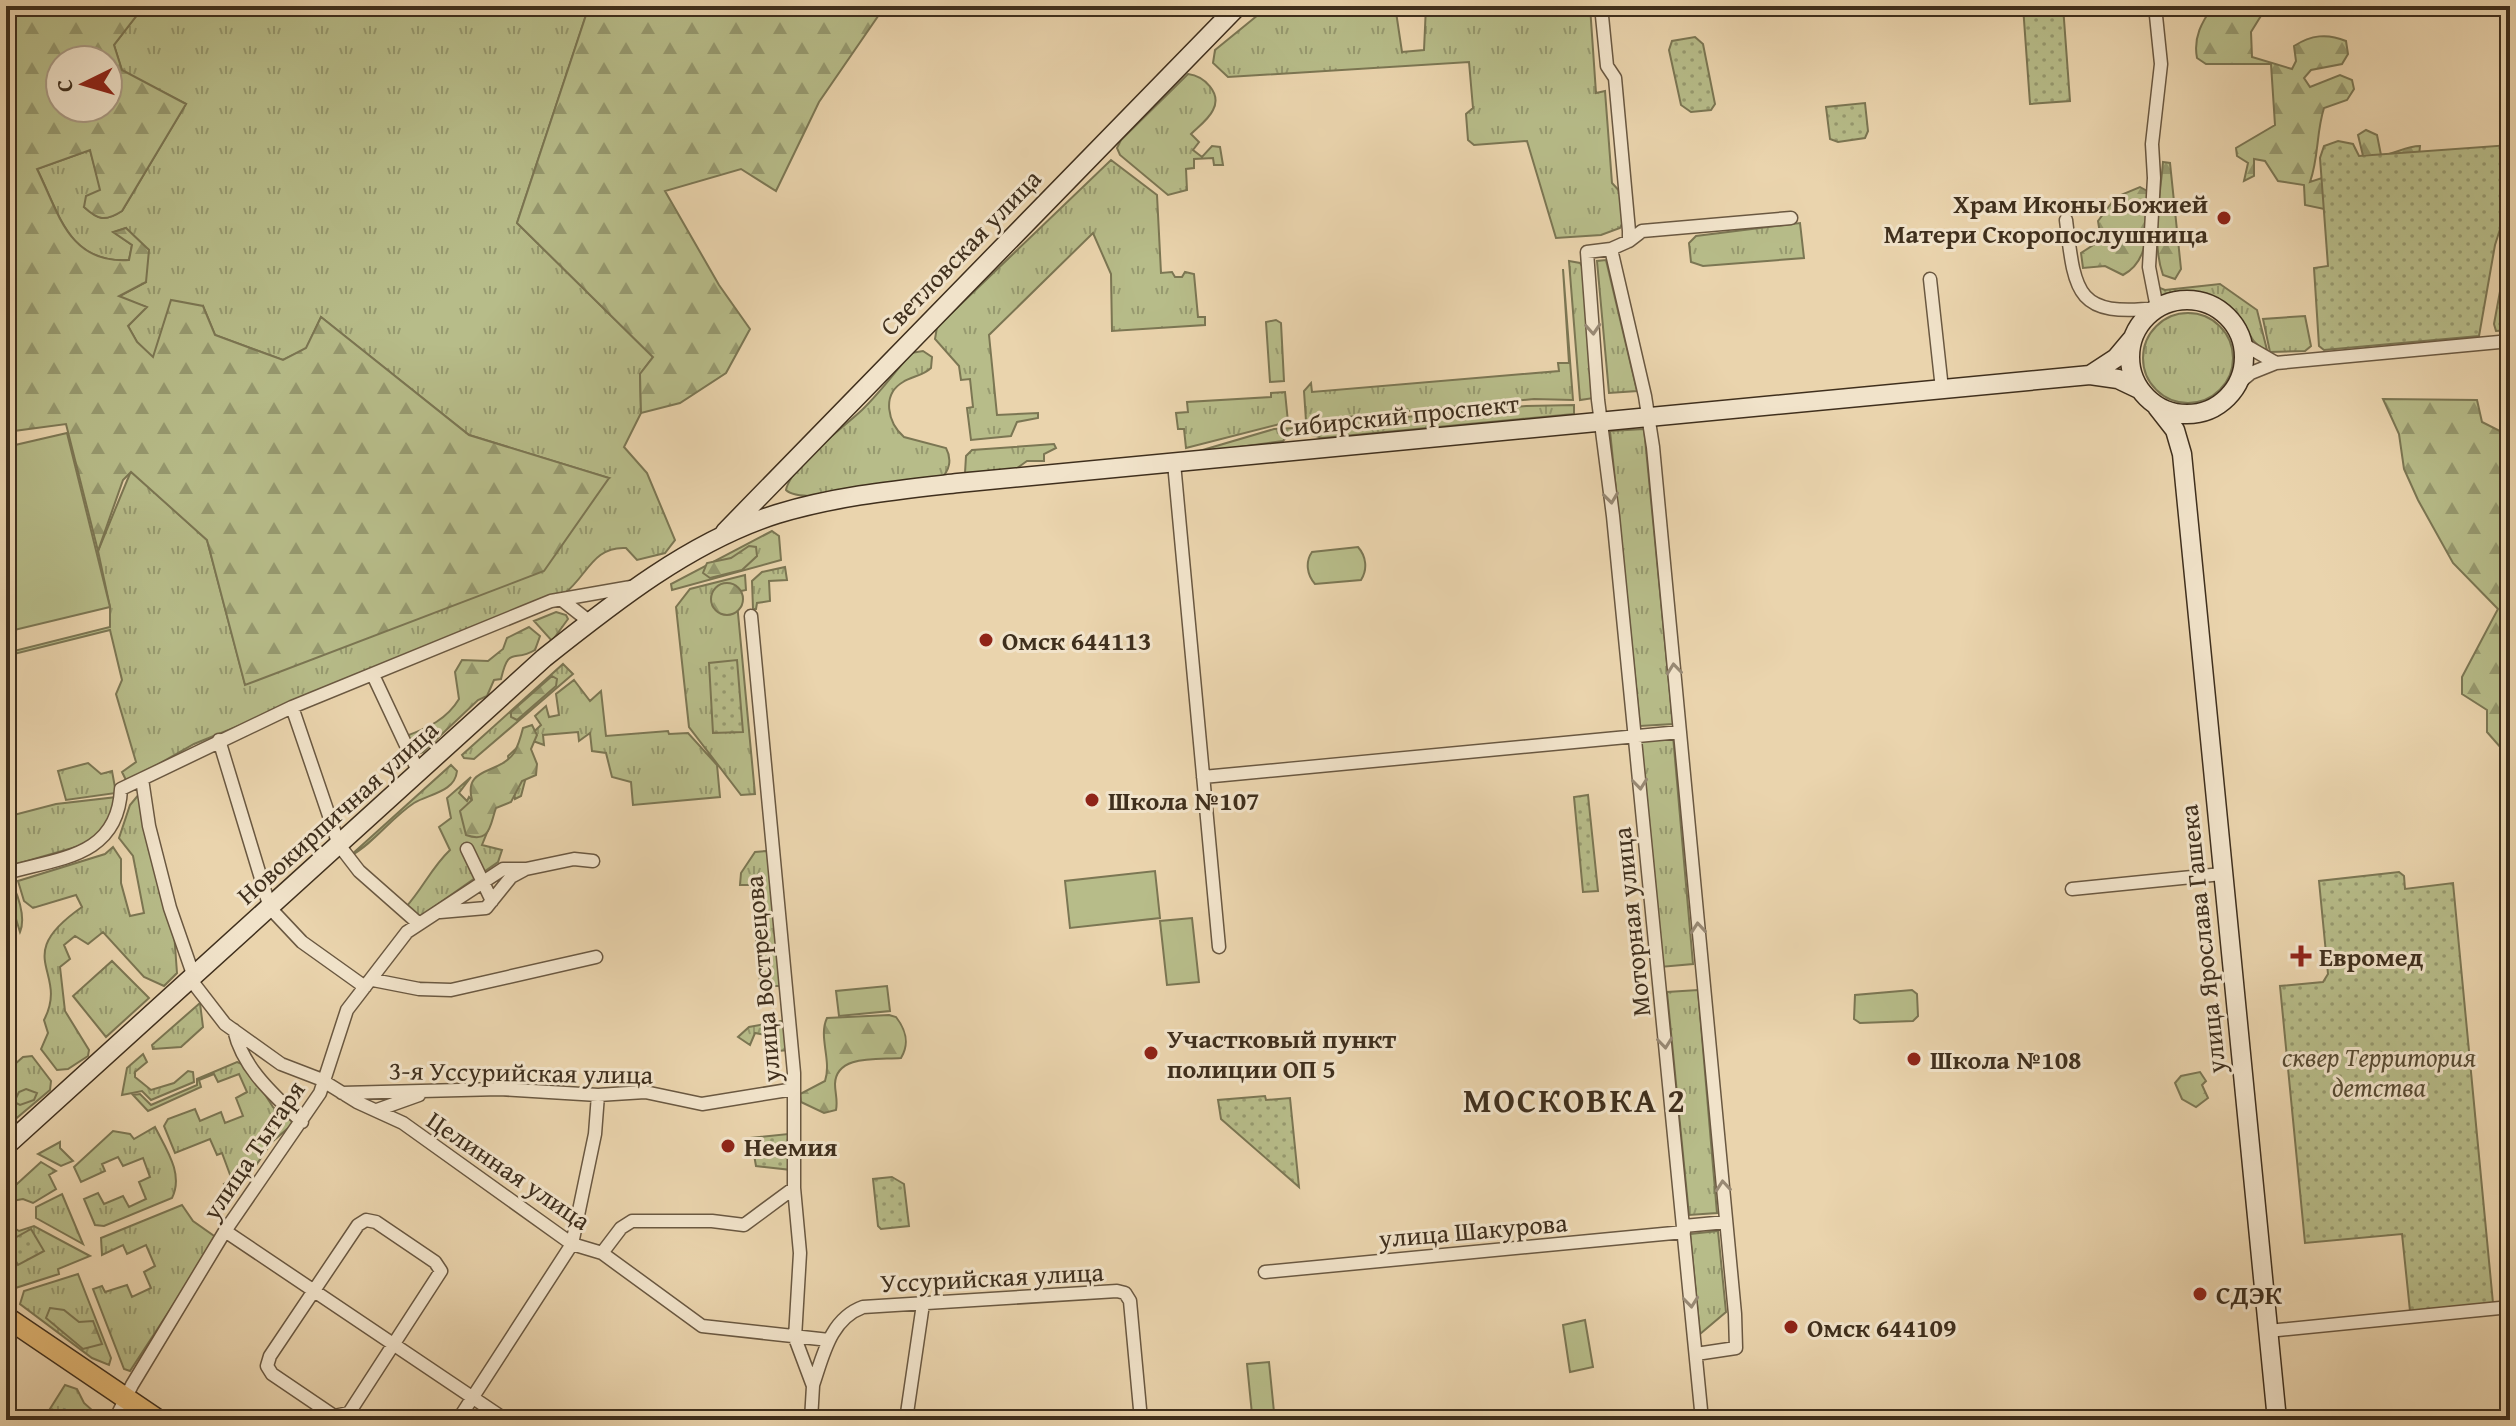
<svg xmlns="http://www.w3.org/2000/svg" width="2516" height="1426" font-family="'Gentium Book Plus',serif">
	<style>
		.grass { fill: url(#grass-tufts); stroke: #7b7653; stroke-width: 2 }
		.forest { fill: url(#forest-firs); stroke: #7b7653; stroke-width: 2; fill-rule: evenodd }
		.park { fill: url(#park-dots); stroke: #7b7653; stroke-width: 2 }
		.pitch { fill: #b7bc89; stroke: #7b7653; stroke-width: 2 }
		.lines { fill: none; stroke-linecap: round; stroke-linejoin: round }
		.stream { stroke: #768078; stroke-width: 3 }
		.street-casing { stroke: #6a5841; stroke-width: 15 }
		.secondary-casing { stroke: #3f2f1d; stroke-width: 21 }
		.primary-casing { stroke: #3f2f1d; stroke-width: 23 }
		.street { stroke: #f1e3ca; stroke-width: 12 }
		.secondary { stroke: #f1e3ca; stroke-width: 18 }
		.primary { stroke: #e5ba76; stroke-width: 20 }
		.oneway { stroke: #988974 }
		.poi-dot { fill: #8f2418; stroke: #f1e3ca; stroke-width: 3 }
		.labels { text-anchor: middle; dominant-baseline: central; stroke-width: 6; stroke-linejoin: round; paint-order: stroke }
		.poi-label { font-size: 26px; font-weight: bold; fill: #3f2f1d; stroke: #f1e3ca; text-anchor: start }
		.street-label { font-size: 26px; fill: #3f2f1d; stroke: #f1e3ca }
		.park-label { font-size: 26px; font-style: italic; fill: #574b33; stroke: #f1e3ca }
		.district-label { font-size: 34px; font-weight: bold; letter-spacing: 2px; fill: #3f2f1d; stroke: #f1e3ca }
	</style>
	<defs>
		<pattern id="grass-tufts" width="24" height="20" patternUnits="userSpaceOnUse" patternTransform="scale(2)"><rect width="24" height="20" fill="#b7bc89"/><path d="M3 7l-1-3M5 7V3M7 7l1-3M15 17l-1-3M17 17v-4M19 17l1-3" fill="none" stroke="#96996f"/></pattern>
		<pattern id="forest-firs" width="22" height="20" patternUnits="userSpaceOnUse" patternTransform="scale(2)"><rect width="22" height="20" fill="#b7bc89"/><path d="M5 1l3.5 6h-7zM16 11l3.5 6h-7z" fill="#96996f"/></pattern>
		<pattern id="park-dots" width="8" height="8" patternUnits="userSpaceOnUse" patternTransform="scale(2)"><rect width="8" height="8" fill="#b7bc89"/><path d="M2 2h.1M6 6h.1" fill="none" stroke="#96996f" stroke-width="1.8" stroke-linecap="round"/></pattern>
	</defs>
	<rect width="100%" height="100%" fill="#ead4ad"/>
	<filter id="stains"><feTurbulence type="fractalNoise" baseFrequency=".0025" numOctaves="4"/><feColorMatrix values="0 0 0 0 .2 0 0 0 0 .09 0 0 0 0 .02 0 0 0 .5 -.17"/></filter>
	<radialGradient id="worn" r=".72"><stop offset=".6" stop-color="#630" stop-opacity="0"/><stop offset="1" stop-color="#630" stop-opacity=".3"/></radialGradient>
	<path class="grass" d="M6,6H17L6,102Z
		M144,6H589L517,223L653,357L640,374L641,413L624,447L647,473L675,540L665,553L637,560L626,548C593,546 587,576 565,593L194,744L127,782L122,772L136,762L116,694L122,680L110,630L6,656V653L110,627V607L98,551L131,471L207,540L245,684L609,478L469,435L321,317L306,349L283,360L215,335L203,306L153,358L137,342L128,326L146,307L118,297L146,282L126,228L114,232L132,245L129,260C68,264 60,214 37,169L90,150L101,190L84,207C99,220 105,222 122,211L186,104L122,71L114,45Z
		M1269,6H1413L1396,12L1402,52L1424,50L1426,6H1590L1596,93L1605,91L1612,183L1623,195L1626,216L1620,228L1601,235L1556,238L1527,141L1474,145L1468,140L1466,114L1473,108L1469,62L1228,77L1213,63L1215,50Z
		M1188,74C1204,76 1222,93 1213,110C1209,119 1198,127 1191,134L1199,142L1193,150L1202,157L1212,146L1220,147L1223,165H1214L1213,158L1194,159V168L1186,169L1187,190L1168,195L1120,155L1117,148L1121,140Z
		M1111,160L1157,195L1161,273L1172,272L1175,277H1182L1185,272L1194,274L1198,317H1205V325L1112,331L1111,274L1093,233L989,335L997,415L1038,413V418L1017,422L1011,436L971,440L967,408L973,407L970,379L961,380L959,366L935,339L937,327Z
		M1800,223L1804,258L1703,266L1691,262L1689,243L1696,236Z
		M1606,260L1637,391L1609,393L1597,261Z
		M1569,261L1580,263L1584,269L1594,398L1580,400Z
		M1563,269L1573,400L1534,399L1306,421L1304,391L1311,383L1312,392L1559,371L1558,363H1569Z
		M2220,284L2257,310L2267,350C2251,344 2251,335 2243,322C2226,294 2190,290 2161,300L2155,286L2165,290Z
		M2143 358a45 45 0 1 1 90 0a45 45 0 1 1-90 0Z
		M2305,316L2311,346L2305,351L2270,352L2263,319Z
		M1276,320L1281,323L1284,381L1270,382L1266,322Z
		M923,351L932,357L931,368C923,376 912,376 903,382C881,395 888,423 904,437L946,448C952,459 950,471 940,479C912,483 802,507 786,490C790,467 844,427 862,410C880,393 895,372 911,353Z
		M1285,392L1288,422L1186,448L1184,429H1178L1176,413L1188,412L1187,402L1271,397V393Z
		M1574,405V414L1322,438L1312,435L1306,426L1526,406Z
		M1294,428L1283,441L1189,454L1274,429Z
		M1644,429L1673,724L1640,726L1610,431Z
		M1054,444L1056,448L1044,454V461H1027L1013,471L965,473L966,456L972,450Z
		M772,531L779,536L781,560L672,590L671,584Z
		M785,567L787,580L769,581L770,601L757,603L756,609H753L752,581L762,572Z
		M745,575L746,590L736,592L755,794L741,795L689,727L676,607L690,589Z
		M556,612L566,615L568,619L552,641L534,621Z
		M563,664L573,674L474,759L464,758L462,755Z
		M574,680L590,701L601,691L606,736L668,731L669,734L688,733L717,765L720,797L633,805L631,782L612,777L606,753L592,751L590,733L579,741L578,732L543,735L544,745L533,741L524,750L526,777L521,796L515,799L508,756L541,725L535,716L546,706L549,717L559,715L556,694Z
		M1673,736L1693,964L1660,967L1639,739Z
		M88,763L101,774L112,771L116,793L66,800L58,771Z
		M451,765L457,771C455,792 429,794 414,803C391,818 373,844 350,856Z
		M471,777L459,793L467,801L469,797L488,816V830L482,845L502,850L498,862L418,918L406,907C423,888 432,867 450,850L439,827L451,818L447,798Z
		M140,793L174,932L177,973L164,986L144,977L103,932L88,944L75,936L64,945L70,959L60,967L65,1011L89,1050L88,1056L68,1069L57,1070L41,1049L48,1033L44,1020C70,970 9,958 82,907L76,895L33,908L24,901L18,881L105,854L113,847L121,859V883L130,916L144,913L133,856L119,838L130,805Z
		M117,797L109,825L90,843L6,867V817L56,804Z
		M766,851L771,856L782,986H767L760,982L751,885H740L741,873L755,852Z
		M8,880C18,890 26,918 20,932L13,909L6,910Z
		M112,961L149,998L106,1037L73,996Z
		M1698,990L1717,1213L1689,1215L1667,992Z
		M200,1003L203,1027L181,1047L153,1049L152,1045Z
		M787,1020L789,1050L766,1052L765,1035L755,1033L750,1045L738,1037L749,1027Z
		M143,1054L147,1062L135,1072V1077L151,1090L174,1083L188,1071L193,1072L194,1082L151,1100L142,1091L122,1095L127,1068Z
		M32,1056L51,1081L50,1090L6,1127V1072L23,1057Z
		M237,1062L247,1066L273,1107L294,1123L272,1142L235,1196H231L224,1184L232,1180L222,1153L217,1155L210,1139L175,1153L164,1126L168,1119L195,1109L200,1121L221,1112L225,1123L243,1116L236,1098L247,1092L239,1074L218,1082L214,1074L199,1080L201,1087L148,1111L133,1095L140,1094L151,1105L197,1085V1079Z
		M155,1127C166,1149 184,1174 172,1198L104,1226L95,1225L84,1199L98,1193L104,1204L123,1196L129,1207L146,1199L139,1182L150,1177L143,1158L123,1166L118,1157L102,1164L105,1171L81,1182L74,1167L113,1131L130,1134L134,1139Z
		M60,1142V1148L73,1161L61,1166L38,1154Z
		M41,1162L56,1171L49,1175L56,1189L33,1203L23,1199L12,1201L6,1217V1194Z
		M62,1194L83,1244L36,1218V1207Z
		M182,1205L193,1221L217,1238L130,1371L124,1369L93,1289L102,1286L105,1292L127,1285L132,1297L151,1288L144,1272L155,1266L146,1245L127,1254L123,1245L102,1255L101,1238Z
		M8,1224L19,1231L34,1226L90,1256L58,1269L59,1274L6,1291Z
		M1718,1231L1726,1312L1700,1334L1690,1234Z
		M78,1274L111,1358L109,1365L92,1358L20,1304L24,1291Z
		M65,1385L77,1389L84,1403L103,1420H63V1415L58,1420H43Z"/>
	<path class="forest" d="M17,6H144L114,45L122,70L186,104L122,211C105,222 98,220 84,207L86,196L100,190L90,150L37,169C59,214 69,264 129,260L132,245L113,232L126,228L149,250L146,282L119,296L147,307L128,326L137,342L153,357L171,300L203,306L215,335L283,360L306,348L321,317L469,435L609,478L544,571L245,685L207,540L131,472L123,480L98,551L66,424L6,432V102ZM60,60H108V108H60Z
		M589,6H885L819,102L776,191L741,169L665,191L719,285L750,329L726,373L680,403L641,413L640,374L653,357L517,223Z
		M2213,6L2232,11L2267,6L2251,32L2252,57L2292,69L2296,61L2294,46C2311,35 2327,33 2346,41L2348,54L2342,64L2311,70L2304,78L2310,87L2340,75L2352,80L2354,89L2347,100L2324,108C2316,133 2319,157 2310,182L2365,164L2358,135L2366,130L2377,135L2381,155C2395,155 2404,146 2420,146L2419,156L2329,210L2305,205L2304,185L2278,181L2265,161L2254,159V176L2244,181L2248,163L2237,156L2236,148L2275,125L2271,64H2206L2197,58C2193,37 2202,22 2213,6Z
		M2163,162L2170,163L2181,269L2175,279L2163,275C2151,241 2160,198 2163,162Z
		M2140,187L2149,192C2145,222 2153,259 2123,275L2105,266L2083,268L2081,253L2101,240L2098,221L2116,197Z
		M2383,399L2477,400L2482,422L2510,436V747L2501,748L2487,732V710L2462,694V677L2498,609L2453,563L2418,500L2404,469L2399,434Z
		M749,546L756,547L757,556L742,570L710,578L703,573L707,563L731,558Z
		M711 599a16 16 0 1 1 32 0a16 16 0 1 1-32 0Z
		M529,627L540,636L535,650C513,663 509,645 501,679L494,680L487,696L478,700L423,752L414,755L406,736C428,728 447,719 459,699L455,672L462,660L488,661L503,649L507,638Z
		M552,676L557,679L556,686L517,720L511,717V712Z
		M532,725L537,735L531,749L537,764L536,775L522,781L511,802L496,808C490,824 491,844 466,835L460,811L472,800C463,766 499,775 514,753C518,746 521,736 523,728Z
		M889,1015L896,1017C906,1030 910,1043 901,1058C879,1060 836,1054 835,1084C835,1093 838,1100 836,1110L824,1113L801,1102L800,1094L825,1081C832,1060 818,1037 827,1018Z
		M2200,1072L2206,1081L2202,1085L2208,1098L2196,1107L2182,1099L2175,1083L2181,1076Z
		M26,1089L37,1093L34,1100L20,1105L14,1102L19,1092Z
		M50,1308L64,1310L79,1322L93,1321L102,1344L83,1349L46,1318Z"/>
	<path class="park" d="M2023,6H2063L2070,101L2030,104Z
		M1695,37L1703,44L1715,104L1711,110L1691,112L1681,105L1669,50L1672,41Z
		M1865,103L1868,131L1865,138L1838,142L1830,139L1826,107Z
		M2338,141L2353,144L2359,156L2510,145V198L2495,245L2479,336L2324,350L2319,346L2314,268L2328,266L2320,158L2324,146Z
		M2510,237V330L2496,331L2494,324Z
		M737,660L743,732L713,733L709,663Z
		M1588,795L1598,891L1583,892L1574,797Z
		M2399,872L2404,876L2405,889L2453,883L2493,1303L2410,1311L2402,1234L2305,1243L2280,986L2323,982L2328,974L2319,881Z
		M1265,1096L1266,1100L1290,1098L1299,1187L1221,1119L1218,1100Z
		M788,1134L792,1170L756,1166L751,1138Z
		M892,1177L904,1184L909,1226L881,1229L878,1226L873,1179Z
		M31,1229L44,1251L18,1265L6,1243Z"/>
	<path class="pitch" d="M67,433L110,607L6,632V440L13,438L15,445Z
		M1358,547C1366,556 1368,569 1361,580L1315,584C1307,575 1305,562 1312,552Z
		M1155,871L1160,918L1070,928L1065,881Z
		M1192,918L1199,982L1167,985L1160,921Z
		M887,986L890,1011L839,1016L836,991Z
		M1912,990L1917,994L1918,1016L1913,1021L1860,1023L1854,1019L1855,995Z
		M1585,1320L1593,1367L1570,1372L1563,1325Z
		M1269,1362L1274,1412L1252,1414L1247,1364Z"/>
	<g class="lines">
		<path class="stream" d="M65,1410L67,1420"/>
		<defs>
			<path id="street" d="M1601,6L1607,66L1615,78L1629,231V241L1611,249L1587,252L1598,400L1613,516L1702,1420
				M2066,220C2075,294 2076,317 2157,308L2149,267L2154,178L2152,144L2161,64L2155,6
				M1629,241L1642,231L1791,218
				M1611,249L1645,396L1653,447L1735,1314L1736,1348L1696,1354
				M1930,279L1942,389
				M2243,344L2276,363
				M2239,383L2251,373L2276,363L2510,341
				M1174,463L1219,947
				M562,600L590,622
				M751,616L794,1073V1188L800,1253L795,1338L813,1386L811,1420
				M373,675L419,773
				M292,707L339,845L359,871L418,923
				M219,740L270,908L302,942L365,987
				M1203,777L1680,732
				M142,779L149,826L170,908L194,977
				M467,849L492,901
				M6,873C59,858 118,857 121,789L292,707L524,612L551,601L631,587
				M2072,889L2222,874
				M440,912L486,908L511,877L524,870
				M191,980L225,1024L281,1064L320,1079L357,1102L403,1123L572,1244L602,1253L702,1326L829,1340
				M373,980L419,989L451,990L596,957
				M234,1030C243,1069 274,1095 302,1122
				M342,1093L500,1089L598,1095L645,1092L702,1104L794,1089
				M377,1110L419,1095
				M366,1220L376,1222L435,1262L441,1271L349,1413L334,1416L272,1374L267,1366L270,1356L358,1225Z
				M1684,1226L1726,1222
				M225,1231L506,1420
				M602,1253L621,1228L632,1221H712L744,1225L794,1188
				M1265,1272L1684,1232
				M2268,1331L2510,1307
				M813,1385C823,1356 830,1319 863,1307L1117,1291L1125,1293L1130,1301L1141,1420
				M115,1420L132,1385L225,1231L320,1093L347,1010L407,932L503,869H526L574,859L593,861
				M458,1420L572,1244L595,1134L598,1095
				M906,1420L923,1304"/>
			<path id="secondary" d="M2130 357a57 57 0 1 1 114 0a57 57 0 1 1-114 0Z
				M2090,375L2116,358L2132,339
				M2157,407L2175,430L2182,454L2277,1420
				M725,532L1238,6
				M6,1146L544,658C613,603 691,541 777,514C836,496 897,490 958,483L2090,375L2118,379L2139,389"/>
			<path id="primary" d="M6,1317L158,1420"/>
		</defs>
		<use href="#street" class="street-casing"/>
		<use href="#secondary" class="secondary-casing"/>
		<use href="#primary" class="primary-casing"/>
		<use href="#street" class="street"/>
		<use href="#secondary" class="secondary"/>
		<use href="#primary" class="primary"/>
	</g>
	<defs><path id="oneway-chevron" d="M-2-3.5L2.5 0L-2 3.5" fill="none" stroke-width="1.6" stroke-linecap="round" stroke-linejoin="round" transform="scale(2)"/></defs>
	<g class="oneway">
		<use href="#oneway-chevron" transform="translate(1593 329) rotate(86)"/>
		<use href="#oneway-chevron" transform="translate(1611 498) rotate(83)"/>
		<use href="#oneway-chevron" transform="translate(1674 669) rotate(-96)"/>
		<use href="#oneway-chevron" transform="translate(1640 784) rotate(84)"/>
		<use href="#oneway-chevron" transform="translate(1698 928) rotate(-95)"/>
		<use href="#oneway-chevron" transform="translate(1665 1043) rotate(84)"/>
		<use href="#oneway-chevron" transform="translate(1723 1186) rotate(-95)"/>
		<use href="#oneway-chevron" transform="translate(1691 1302) rotate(84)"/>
	</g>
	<g class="poi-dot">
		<circle cx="2224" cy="218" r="8"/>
		<circle cx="986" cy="640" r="8"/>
		<circle cx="1092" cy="800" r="8"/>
		<path d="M2297 944h8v8h8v8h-8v8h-8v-8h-8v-8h8z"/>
		<circle cx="1151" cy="1053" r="8"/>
		<circle cx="1914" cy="1059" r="8"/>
		<circle cx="728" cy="1146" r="8"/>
		<circle cx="2200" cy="1294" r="8"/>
		<circle cx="1791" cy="1327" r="8"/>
	</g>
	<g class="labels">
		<g class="poi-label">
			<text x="2208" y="203" text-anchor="end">Храм Иконы Божией<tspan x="2208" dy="30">Матери Скоропослушница</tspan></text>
			<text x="1002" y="640">Омск 644113</text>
			<text x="1108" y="800">Школа №107</text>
			<text x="2319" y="956">Евромед</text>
			<text x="1167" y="1038">Участковый пункт<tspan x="1167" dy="30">полиции ОП 5</tspan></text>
			<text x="1930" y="1059">Школа №108</text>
			<text x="744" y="1146">Неемия</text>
			<text x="2216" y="1294">СДЭК</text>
			<text x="1807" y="1327">Омск 644109</text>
		</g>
		<g class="street-label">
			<text transform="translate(960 252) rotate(-46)">Светловская улица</text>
			<text transform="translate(1399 415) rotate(-6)">Сибирский проспект</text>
			<text transform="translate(337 812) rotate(-42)">Новокирпичная улица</text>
			<text transform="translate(1631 922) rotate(-96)">Моторная улица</text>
			<text transform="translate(2202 939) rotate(-96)">улица Ярослава Гашека</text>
			<text transform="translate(762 979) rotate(-95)">улица Вострецова</text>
			<text transform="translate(521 1072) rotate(1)">3-я Уссурийская улица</text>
			<text transform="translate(253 1150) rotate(-56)">улица Тытаря</text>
			<text transform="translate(509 1170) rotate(34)">Целинная улица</text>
			<text transform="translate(1473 1230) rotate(-5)">улица Шакурова</text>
			<text transform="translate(992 1277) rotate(-3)">Уссурийская улица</text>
		</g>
		<g class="park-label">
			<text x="2379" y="1056">сквер Территория<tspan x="2379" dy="30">детства</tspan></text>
		</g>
		<g class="district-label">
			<text x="1575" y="1099">МОСКОВКА 2</text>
		</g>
	</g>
	<rect width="2516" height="1426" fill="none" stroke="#ead4ad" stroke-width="32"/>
	<rect x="8" y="8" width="2500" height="1410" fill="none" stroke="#3f2f1d" stroke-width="4"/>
	<rect x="16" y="16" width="2484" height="1394" fill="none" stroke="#3f2f1d" stroke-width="2"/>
	<g transform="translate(84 84) rotate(265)"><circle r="38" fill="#f1e3ca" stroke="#aa9b85" stroke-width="2"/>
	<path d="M0-6L14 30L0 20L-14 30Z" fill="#8f2418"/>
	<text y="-12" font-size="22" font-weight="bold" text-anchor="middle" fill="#3f2f1d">С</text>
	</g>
	<rect width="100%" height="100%" filter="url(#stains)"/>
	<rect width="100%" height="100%" fill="url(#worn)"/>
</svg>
